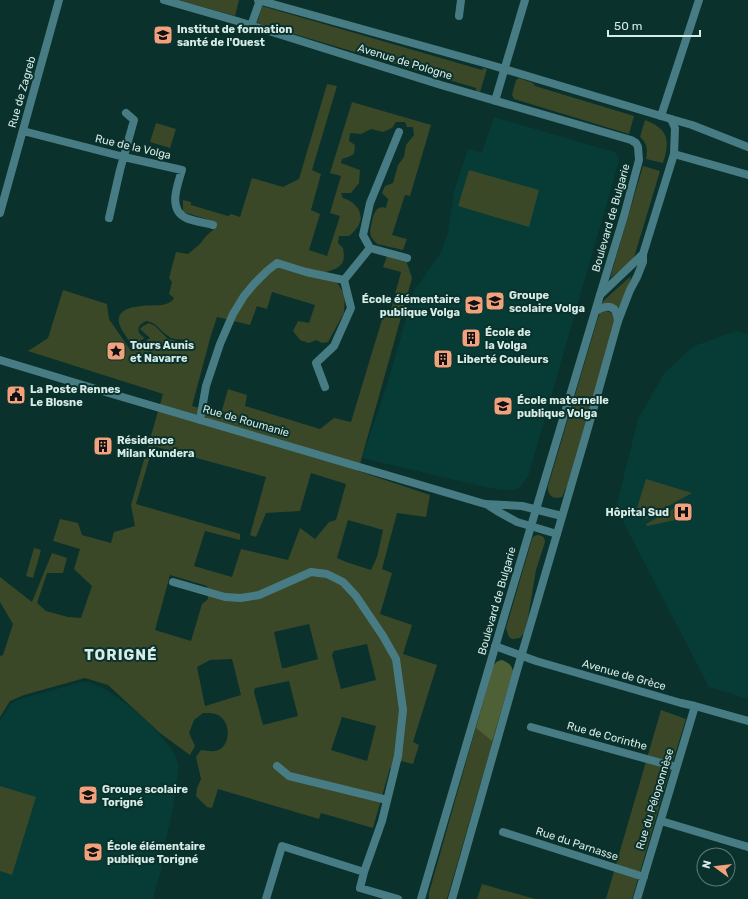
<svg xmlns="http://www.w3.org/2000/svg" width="748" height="899" font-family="Rubik,sans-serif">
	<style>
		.built { fill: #063c35 }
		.green { fill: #3a4828; fill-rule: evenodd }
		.forest { fill: #4e6036 }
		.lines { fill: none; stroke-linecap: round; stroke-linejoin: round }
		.minor { stroke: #487c85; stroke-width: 8 }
		.tertiary { stroke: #487c85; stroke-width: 8 }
		.labels { text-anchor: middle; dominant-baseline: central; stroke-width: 4; stroke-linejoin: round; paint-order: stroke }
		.poi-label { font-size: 11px; font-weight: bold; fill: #d7ebe7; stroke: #0a312c; text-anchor: start }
		.street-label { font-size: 11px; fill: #d7ebe7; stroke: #0a312c }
		.district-label { font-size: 15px; font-weight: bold; letter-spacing: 1px; fill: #d7ebe7; stroke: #0a312c }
	</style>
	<rect width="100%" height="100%" fill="#0a312c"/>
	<path class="built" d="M494,117L614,152L618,155L619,161L528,477L521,486L516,489L510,490H502L480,486L362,458L387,385L415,288L419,284L441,252L448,233L454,191L468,149L482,152Z
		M736,331L748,334V699L709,687L616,508L638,419L665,372L694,346Z
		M82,682H89L105,689L128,705L151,725L172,749L176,758L179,767L174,801L171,818L162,856L165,857L153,899H0V721L10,705L19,699Z"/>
	<path class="green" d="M179,0H239L235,16Z
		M262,6L482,70L483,68L487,69L480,92L476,91V88L257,23Z
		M519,78L533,83L535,86L634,116L629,134L514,99L512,95L516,80Z
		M327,84L337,86L312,170L321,174L311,210L320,214L309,250L327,256L340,216L330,213L341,176L330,173L352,102L431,125L410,196L405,195L392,235L407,239L403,250L377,244L371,237L370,231L373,217L375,212L377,209L382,207L386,208L388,199L382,193L385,186L393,183L398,165L404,157L406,145L414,135L413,127H407L405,122H396L392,128L383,132L371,129L361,134L350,133L349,141L355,145L354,154L348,157L342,159L341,163L360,170L359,183L351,193H341L343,198C357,202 367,216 356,229C354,232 351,234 349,236H339L338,243L343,248C346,264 341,268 326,272L336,281L345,295L344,313L328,342L322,343L316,340L309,343L300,340L293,331L298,321L309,323L315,305L272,292L267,309L257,306L250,325L217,317L211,335L192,406L221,414L228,389L247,395L245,406L320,429L334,418L351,422L384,313H390L401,272L383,267L387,256L406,260L412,278L358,471L430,495L426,517L397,513L382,569L392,573L380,614L412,625L403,654L437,665L413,742L419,745L413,764L401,761L399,766L390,768L373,828L321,813L319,819L218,789L212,808L207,807L196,796L197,788L201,779L196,757L201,750C205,750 210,752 214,751C230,750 233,723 218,715C214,713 208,713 203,713L194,720L189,733L195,746L190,755L160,733L108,685L85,678L24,695L10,701L0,717V656L3,655L13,624L0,602V577L32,602L52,553L67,558L63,573H47L37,603L46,611L68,617L81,618L92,586L74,569L80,549L53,541L60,519L78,523L82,535L111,543L114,532L135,526L131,505L163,394L28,351L48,338L63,290L107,304L109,319L131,351L150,338L140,329L143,326L149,323L155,326L168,339L182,342L187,339C181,340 173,340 168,336C160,331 157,323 147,321C137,324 135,333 145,338L136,343L131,348C130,339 123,334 120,326C111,303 150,306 162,305C167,304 172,302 174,298L169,294L172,282L169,278L176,252L188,254L200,244L206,236L213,230L216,222L183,212V200L191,202V205L228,216L231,214L240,217L252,178L283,187L299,179ZM153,446L266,477L250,535L256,537L266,513L300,511L311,473L346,484L336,520L329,522L315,539L300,528L288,560L241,549L232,577L194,566L205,531L240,540V534L136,504ZM348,520L383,530L377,557L371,570L346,562L337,558ZM170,575L207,586L208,599L202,604L191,641L155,630ZM309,624L318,659L285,668H282L274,632ZM367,644L376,680L341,689L332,655L334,651ZM232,659L241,695L205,706L197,667L210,660ZM289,681L298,716L263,725L254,692L255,688ZM342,717L376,726L367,761L331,750Z
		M645,120C669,129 670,141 663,163L646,159C648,150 647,143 640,137Z
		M156,123L176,129L170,148L150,142Z
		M643,166L660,171L633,261L610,278Z
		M469,170L539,190L529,227L458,206Z
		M631,276L628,288L618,309L601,304L602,302Z
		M607,311L613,314L616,320L568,483L562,497C553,500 547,495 548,486L597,321L600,313Z
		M646,479L692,493L645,519L637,508Z
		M678,506L685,518L647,526L646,524Z
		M537,535C542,535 545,537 545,542L536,570L528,618L524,633L520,638L513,639L510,638L508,635L506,628L532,539L534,536Z
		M34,548L41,550L33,578L26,576Z
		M502,660C509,663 514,666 512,675L447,899H429V893L492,670C494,664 496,661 502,660Z
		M661,710L686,719L667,780L632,899H606Z
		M0,786L36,797L12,875L0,871Z
		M482,884L535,899H477Z"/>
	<path class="forest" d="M502,660C508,663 511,664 513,671L492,741L476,728L492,670C494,664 496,661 502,660Z"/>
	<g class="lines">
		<path class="minor" d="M164,0L237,21L441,85L631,140L636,143L638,147L639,160L624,216L600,295
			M459,16L461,0
			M251,26L260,0
			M495,101L525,0
			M661,116L699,0
			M671,119L692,125L748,147
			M23,131L124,157L182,170C178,184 167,209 186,218C193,221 205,223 213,225
			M674,154L748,175
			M0,213L59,0
			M109,218L120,170L134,120L126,113
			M370,248L363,235L370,203L399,132
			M370,248L407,258
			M344,280L370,248
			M596,311C608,304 617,305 618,321
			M0,360L119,396L485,504L522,506L562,516
			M325,387L316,363L334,346L351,308L344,280
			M200,420L206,386L220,344L233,314L244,296L254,284L267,271L277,263L306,272L344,280
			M486,504L497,511L517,522L557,534
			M173,582L225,597L241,598L259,595L311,572L327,574L343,582L356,596L383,636L396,659L403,710L398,756L382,821L364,872L360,888L398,899
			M495,646L536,661L681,703L695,706L748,721
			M531,727L676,767
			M277,766L289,776L387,800
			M661,821L748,847
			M503,832L644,877
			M266,899L282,846L364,872
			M637,899L695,706"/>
		<path class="tertiary" d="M258,0L491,65L671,119L675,128L674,154L643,254V262L637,277L630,290L618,321L588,428L516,674L452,899
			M421,899L503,620L600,295L643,254"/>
	</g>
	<defs>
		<symbol id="university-square" viewBox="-11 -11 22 22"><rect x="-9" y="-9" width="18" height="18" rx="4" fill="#f1a17b" stroke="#0a312c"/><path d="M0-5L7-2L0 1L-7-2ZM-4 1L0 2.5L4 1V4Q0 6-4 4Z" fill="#111"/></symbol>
		<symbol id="school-square" viewBox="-11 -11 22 22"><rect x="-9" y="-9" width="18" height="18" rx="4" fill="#f1a17b" stroke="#0a312c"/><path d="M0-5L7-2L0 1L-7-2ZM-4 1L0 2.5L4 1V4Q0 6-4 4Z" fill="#111"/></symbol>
		<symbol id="building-square" viewBox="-11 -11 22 22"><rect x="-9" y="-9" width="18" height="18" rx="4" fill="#f1a17b" stroke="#0a312c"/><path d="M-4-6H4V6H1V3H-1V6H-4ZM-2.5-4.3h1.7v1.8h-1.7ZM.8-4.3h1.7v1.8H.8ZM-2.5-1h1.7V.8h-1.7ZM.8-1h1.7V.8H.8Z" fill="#111"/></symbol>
		<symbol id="sight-square" viewBox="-11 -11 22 22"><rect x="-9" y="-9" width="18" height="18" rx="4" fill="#f1a17b" stroke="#0a312c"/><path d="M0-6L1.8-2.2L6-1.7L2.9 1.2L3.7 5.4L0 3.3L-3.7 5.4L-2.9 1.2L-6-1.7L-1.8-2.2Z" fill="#111"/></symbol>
		<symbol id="civic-square" viewBox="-11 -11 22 22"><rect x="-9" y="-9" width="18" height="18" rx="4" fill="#f1a17b" stroke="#0a312c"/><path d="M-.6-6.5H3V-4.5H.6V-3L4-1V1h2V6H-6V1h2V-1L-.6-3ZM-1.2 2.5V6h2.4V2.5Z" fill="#111"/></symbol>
		<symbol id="hospital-square" viewBox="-11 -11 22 22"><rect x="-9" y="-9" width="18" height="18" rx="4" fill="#f1a17b" stroke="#0a312c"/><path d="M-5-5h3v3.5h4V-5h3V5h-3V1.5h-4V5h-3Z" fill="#111"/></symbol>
	</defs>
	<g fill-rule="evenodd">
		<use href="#university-square" x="152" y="24" width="22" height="22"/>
		<use href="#school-square" x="484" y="290" width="22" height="22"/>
		<use href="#school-square" x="463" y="294" width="22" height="22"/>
		<use href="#building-square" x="460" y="327" width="22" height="22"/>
		<use href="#sight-square" x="105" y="340" width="22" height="22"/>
		<use href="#building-square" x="432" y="348" width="22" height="22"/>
		<use href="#civic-square" x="5" y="384" width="22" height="22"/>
		<use href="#school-square" x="492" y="395" width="22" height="22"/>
		<use href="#building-square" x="92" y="435" width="22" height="22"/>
		<use href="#hospital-square" x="672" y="501" width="22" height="22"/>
		<use href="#school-square" x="77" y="784" width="22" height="22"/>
		<use href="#school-square" x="82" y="841" width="22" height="22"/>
	</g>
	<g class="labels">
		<g class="poi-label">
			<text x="177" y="29">Institut de formation<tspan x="177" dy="13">santé de l'Ouest</tspan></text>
			<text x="509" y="295">Groupe<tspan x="509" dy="13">scolaire Volga</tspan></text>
			<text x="460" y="299" text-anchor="end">École élémentaire<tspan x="460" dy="13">publique Volga</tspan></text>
			<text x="485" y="332">École de<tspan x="485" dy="13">la Volga</tspan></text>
			<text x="130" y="345">Tours Aunis<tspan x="130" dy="13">et Navarre</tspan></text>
			<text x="457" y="359">Liberté Couleurs</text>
			<text x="30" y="389">La Poste Rennes<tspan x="30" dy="13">Le Blosne</tspan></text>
			<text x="517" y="400">École maternelle<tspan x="517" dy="13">publique Volga</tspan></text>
			<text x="117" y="440">Résidence<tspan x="117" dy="13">Milan Kundera</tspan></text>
			<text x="669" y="512" text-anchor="end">Hôpital Sud</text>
			<text x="102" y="789">Groupe scolaire<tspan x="102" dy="13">Torigné</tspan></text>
			<text x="107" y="846">École élémentaire<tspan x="107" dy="13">publique Torigné</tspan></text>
		</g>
		<g class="street-label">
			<text transform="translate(405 62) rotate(17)">Avenue de Pologne</text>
			<text transform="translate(22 92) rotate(-74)">Rue de Zagreb</text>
			<text transform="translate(133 147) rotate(13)">Rue de la Volga</text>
			<text transform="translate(611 218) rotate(-74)">Boulevard de Bulgarie</text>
			<text transform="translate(246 421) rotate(16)">Rue de Roumanie</text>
			<text transform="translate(497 601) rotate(-74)">Boulevard de Bulgarie</text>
			<text transform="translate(624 675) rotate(16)">Avenue de Grèce</text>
			<text transform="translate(607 736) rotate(15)">Rue de Corinthe</text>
			<text transform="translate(655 799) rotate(-73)">Rue du Péloponnèse</text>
			<text transform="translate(577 844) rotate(18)">Rue du Parnasse</text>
		</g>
		<g class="district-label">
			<text x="121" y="655">TORIGNÉ</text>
		</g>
	</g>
	<g transform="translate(716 867) rotate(285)"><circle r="19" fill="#0a312c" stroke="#5c7b77"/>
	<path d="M0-3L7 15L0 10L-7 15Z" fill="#f1a17b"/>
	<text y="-6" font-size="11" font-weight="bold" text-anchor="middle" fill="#d7ebe7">N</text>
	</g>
	<path d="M608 30v6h92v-6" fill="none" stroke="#d7ebe7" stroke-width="2"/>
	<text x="614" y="30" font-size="12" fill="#d7ebe7" stroke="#0a312c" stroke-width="3" paint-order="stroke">50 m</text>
</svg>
